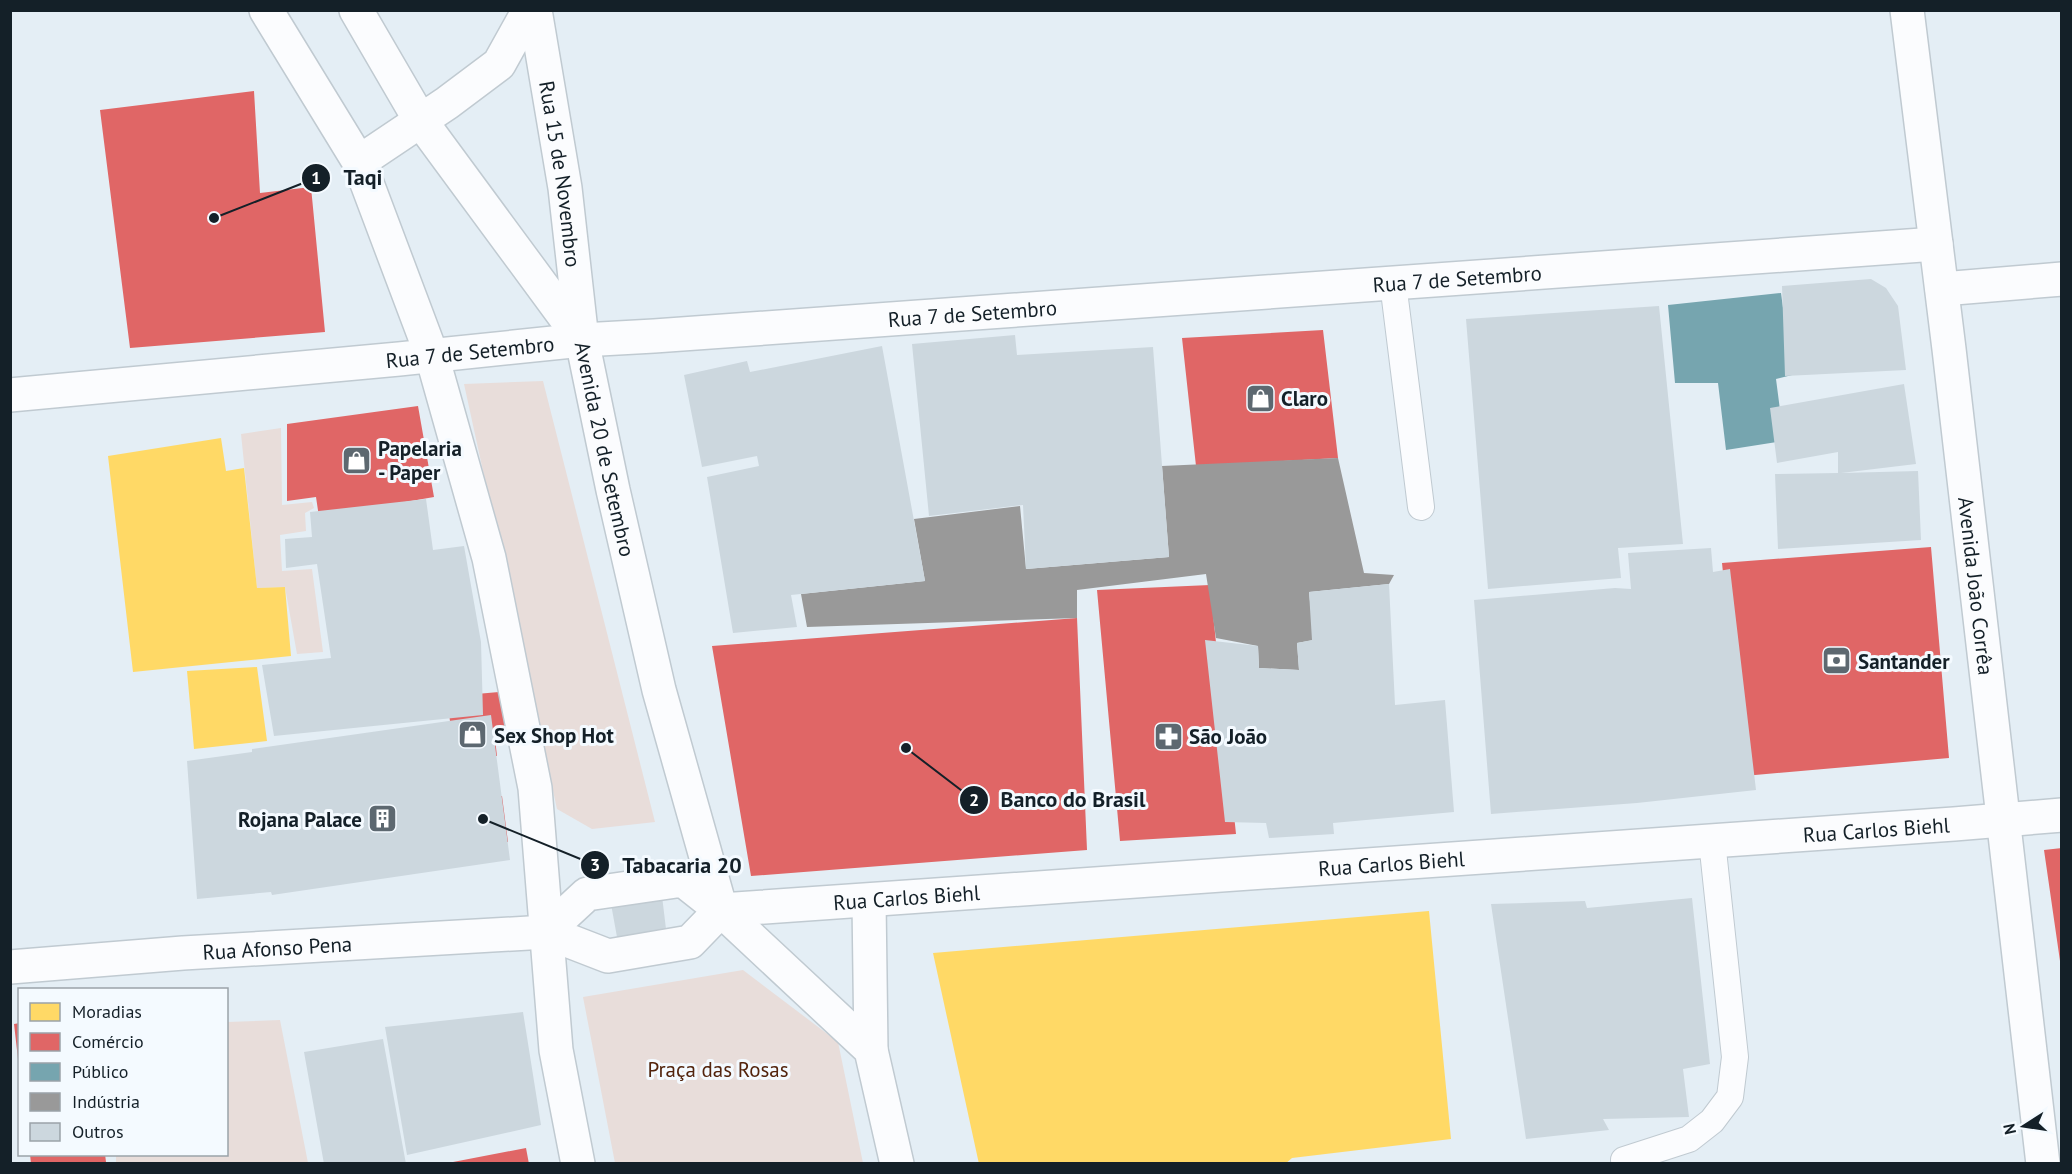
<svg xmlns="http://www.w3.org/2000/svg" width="2072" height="1174" font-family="'PT Sans',sans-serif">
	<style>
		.green { fill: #e8ddda }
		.homes { fill: #ffd966 }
		.shops { fill: #e06666 }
		.public { fill: #76a5af }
		.industry { fill: #999 }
		.building { fill: #ccd7de }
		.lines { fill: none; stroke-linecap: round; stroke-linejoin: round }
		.service-casing { stroke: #c0cad1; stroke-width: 28 }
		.minor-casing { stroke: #c0cad1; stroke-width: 36 }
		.secondary-casing { stroke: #c0cad1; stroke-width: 36 }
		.service { stroke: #fbfcfe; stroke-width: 26 }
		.minor { stroke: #fbfcfe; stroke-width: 33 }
		.secondary { stroke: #fbfcfe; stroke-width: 33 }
		.labels { text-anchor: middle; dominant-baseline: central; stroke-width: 6; stroke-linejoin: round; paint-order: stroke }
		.street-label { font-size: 21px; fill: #142028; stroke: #f4faff }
		.poi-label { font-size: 21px; font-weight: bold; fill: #142028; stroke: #f4faff; text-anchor: start }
		.park-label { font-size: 21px; fill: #53240d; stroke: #f4faff }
		.leader { fill: none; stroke: #142028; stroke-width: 2 }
		.callout-dot { fill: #142028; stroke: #f4faff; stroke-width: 2 }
		.mark-label { font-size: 18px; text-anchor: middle; font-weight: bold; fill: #fff }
		.callout-label { font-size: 22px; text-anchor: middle; font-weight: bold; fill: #142028; stroke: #f4faff; stroke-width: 6; stroke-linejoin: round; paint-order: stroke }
	</style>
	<rect width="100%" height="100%" fill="#e4eef5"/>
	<path class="green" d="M543,381L655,822L592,829L557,809L464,384Z
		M281,428L282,505L312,502L314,508L305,513L306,531L280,535L282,571L312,569L323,652L297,654L285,587L257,588L241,434Z
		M743,970L838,1042L863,1163H615L583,997Z
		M280,1020L308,1163H116V1155L226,1154L227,1022Z"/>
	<path class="homes" d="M221,438L226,471L244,468L257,588L285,587L291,656L133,672L108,456Z
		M257,667L267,741L194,749L187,671Z
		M1429,911L1451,1139L1292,1158L1285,1164H979L933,953Z"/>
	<path class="shops" d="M254,91L260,193L311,187L325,332L130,348L100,110Z
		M1323,330L1338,458L1196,466L1182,338Z
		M418,406L434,497L319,517L316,497L287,501V424Z
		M1931,547L1949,758L1744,776L1722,563Z
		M1210,585L1236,834L1120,841L1097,590Z
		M1077,618L1087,850L751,876L712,646Z
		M499,692L506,729L494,730L497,756L455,757L449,714L468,711L465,695Z
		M457,796H502L508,842L463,844Z
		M2062,848V961H2060L2044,850Z
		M20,1023V1059H18L14,1024Z
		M526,1148L529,1164H453V1162Z
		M30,1154H105L106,1162L31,1164Z"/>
	<path class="public" d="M1781,293L1792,375L1776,379L1784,441L1726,450L1718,383H1675L1668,305Z"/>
	<path class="industry" d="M1338,458L1364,573L1394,575L1389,584L1309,592L1314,640L1297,643L1299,670L1259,668L1258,646L1216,638L1206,574L1077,590V618L807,627L801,594L925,581L914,519L1020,506L1026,569L1169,557L1162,466Z"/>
	<path class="building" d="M1871,279L1886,288L1898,306L1906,370L1785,376L1782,286Z
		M1659,306L1683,544L1618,548L1621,578L1488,589L1466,319Z
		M1015,335L1017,355L1153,347L1169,557L1026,569L1023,505L929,516L912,344Z
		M882,346L925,581L791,595L797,627L733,633L707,477L759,466L757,456L702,467L684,375L747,361L750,372Z
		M1904,384L1916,464L1841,473L1918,471L1921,540L1778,549L1775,474L1838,473V452L1777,463L1770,408Z
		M426,499L433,550L464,546L481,642L483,715L274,736L262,665L331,658L317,564L286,568L285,539L312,537L310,512Z
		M1711,548L1713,572L1730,569L1756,790L1637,803L1491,814L1474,600L1615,588L1631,589L1628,553Z
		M1389,584L1395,705L1445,700L1454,812L1333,823L1334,834L1269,838L1266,823L1225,822L1205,640L1258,646L1259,668L1299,670L1297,643L1312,640L1309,592Z
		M491,715L510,860L272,895L271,892L197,899L187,761L252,752V749Z
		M662,896L666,929L617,937L611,904Z
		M1692,898L1710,1064L1683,1069L1689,1117L1603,1119L1609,1130L1526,1139L1491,904L1585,901L1587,908Z
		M523,1012L541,1125L407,1155L385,1027Z
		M383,1039L406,1164H324L304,1052Z"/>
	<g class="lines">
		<defs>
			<path id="service" d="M1393,283L1421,507
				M1624,1160L1689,1139L1712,1121L1730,1097L1735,1057L1712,841"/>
			<g id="minor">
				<path id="s1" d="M535,10L565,188L582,340"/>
				<path d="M359,162L447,103L499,64L529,10"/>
				<path d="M1942,289L2062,279"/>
				<path id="s2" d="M10,395L399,359L582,340L654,336L1936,244"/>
				<path id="s3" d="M721,910L1954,824L2062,815"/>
				<path id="s4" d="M10,967L183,953L546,932"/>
			</g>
			<g id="secondary">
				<path d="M266,10L359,162L432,356L489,558L535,788L556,1050L578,1164"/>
				<path id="s5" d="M356,10L420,120L582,340L613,490L659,690L721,910"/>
				<path id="s6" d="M1907,10L1949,349L2043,1164"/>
				<path d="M869,901L871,1050"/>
				<path d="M721,910L690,942L608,956L546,932L587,894L683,880L721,910L871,1050L897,1164"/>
			</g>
		</defs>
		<use href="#service" class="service-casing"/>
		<use href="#minor" class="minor-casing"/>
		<use href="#secondary" class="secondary-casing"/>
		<use href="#service" class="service"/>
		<use href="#minor" class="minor"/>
		<use href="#secondary" class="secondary"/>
	</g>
	<defs>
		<symbol id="shop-square" viewBox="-11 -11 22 22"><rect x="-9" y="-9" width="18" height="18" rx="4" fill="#5d6870" stroke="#f4faff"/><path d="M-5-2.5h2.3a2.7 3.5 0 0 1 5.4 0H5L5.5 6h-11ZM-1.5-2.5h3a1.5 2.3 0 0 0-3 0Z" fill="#fff"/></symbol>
		<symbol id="bank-square" viewBox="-11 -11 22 22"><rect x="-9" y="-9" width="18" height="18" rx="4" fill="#5d6870" stroke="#f4faff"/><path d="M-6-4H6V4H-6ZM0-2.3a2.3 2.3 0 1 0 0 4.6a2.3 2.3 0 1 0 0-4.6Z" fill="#fff"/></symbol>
		<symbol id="pharmacy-square" viewBox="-11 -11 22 22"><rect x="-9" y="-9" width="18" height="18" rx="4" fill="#5d6870" stroke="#f4faff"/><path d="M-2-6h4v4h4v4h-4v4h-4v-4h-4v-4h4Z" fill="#fff"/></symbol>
		<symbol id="building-square" viewBox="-11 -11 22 22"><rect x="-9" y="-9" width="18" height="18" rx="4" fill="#5d6870" stroke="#f4faff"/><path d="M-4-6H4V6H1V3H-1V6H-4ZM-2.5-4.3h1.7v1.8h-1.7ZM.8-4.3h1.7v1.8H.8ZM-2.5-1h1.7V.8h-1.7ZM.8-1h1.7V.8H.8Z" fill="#fff"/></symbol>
	</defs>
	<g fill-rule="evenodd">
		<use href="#shop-square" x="1244" y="382" width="33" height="33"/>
		<use href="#shop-square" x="340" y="444" width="33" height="33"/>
		<use href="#bank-square" x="1820" y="644" width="33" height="33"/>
		<use href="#shop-square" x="456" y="718" width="33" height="33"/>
		<use href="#pharmacy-square" x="1152" y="720" width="33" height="33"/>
		<use href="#building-square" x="366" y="802" width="33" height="33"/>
	</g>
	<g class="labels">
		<g class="street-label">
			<text stroke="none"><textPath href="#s1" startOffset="166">Rua 15 de Novembro</textPath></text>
			<text stroke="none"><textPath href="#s2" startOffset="1452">Rua 7 de Setembro</textPath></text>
			<text stroke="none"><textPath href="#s2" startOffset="966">Rua 7 de Setembro</textPath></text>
			<text stroke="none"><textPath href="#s2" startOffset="462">Rua 7 de Setembro</textPath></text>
			<text stroke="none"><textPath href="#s5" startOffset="512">Avenida 20 de Setembro</textPath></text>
			<text stroke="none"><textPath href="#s6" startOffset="580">Avenida João Corrêa</textPath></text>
			<text stroke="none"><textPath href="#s3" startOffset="1158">Rua Carlos Biehl</textPath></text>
			<text stroke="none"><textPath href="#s3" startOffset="672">Rua Carlos Biehl</textPath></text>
			<text stroke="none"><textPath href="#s3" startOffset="186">Rua Carlos Biehl</textPath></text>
			<text stroke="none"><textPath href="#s4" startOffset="268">Rua Afonso Pena</textPath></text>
		</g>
		<g class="poi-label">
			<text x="1281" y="398">Claro</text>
			<text x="378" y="448">Papelaria<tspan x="378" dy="24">- Paper</tspan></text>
			<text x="1858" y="661">Santander</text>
			<text x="494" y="735">Sex Shop Hot</text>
			<text x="1189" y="736">São João</text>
			<text x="362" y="819" text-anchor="end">Rojana Palace</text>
		</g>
		<g class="park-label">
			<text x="718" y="1069">Praça das Rosas</text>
		</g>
	</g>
	<path class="leader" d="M214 218L316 178M906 748L974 800M483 819L595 865"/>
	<g class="callout-dot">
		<circle cx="214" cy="218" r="6"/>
		<circle cx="906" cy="748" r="6"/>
		<circle cx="483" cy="819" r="6"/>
		<circle cx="316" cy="178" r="15"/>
		<circle cx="974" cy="800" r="15"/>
		<circle cx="595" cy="865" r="15"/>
	</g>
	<g class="mark-label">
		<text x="316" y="184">1</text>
		<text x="974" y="806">2</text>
		<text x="595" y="871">3</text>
	</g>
	<g class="callout-label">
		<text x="363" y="185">Taqi</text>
		<text x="1073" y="807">Banco do Brasil</text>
		<text x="682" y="873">Tabacaria 20</text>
	</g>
	<rect width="2072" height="1174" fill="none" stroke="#142028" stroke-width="24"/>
	<rect x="18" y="988" width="210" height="168" fill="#f4faff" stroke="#9aa3a9" stroke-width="1.5"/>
	<rect x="30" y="1003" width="30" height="18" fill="#ffd966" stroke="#9aa3a9" stroke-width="1.5"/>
	<text x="72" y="1018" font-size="18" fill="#142028">Moradias</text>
	<rect x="30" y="1033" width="30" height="18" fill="#e06666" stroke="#9aa3a9" stroke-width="1.5"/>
	<text x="72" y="1048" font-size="18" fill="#142028">Comércio</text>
	<rect x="30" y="1063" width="30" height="18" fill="#76a5af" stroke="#9aa3a9" stroke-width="1.5"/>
	<text x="72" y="1078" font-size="18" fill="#142028">Público</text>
	<rect x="30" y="1093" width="30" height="18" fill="#999999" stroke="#9aa3a9" stroke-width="1.5"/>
	<text x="72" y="1108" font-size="18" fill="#142028">Indústria</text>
	<rect x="30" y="1123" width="30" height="18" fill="#ccd7de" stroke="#9aa3a9" stroke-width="1.5"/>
	<text x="72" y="1138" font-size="18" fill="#142028">Outros</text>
	<g transform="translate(2024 1126) rotate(258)" stroke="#f4faff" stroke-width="4.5" paint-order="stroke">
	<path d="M0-4.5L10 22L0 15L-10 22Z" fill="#142028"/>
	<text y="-9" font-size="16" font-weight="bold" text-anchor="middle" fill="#142028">N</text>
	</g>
</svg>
